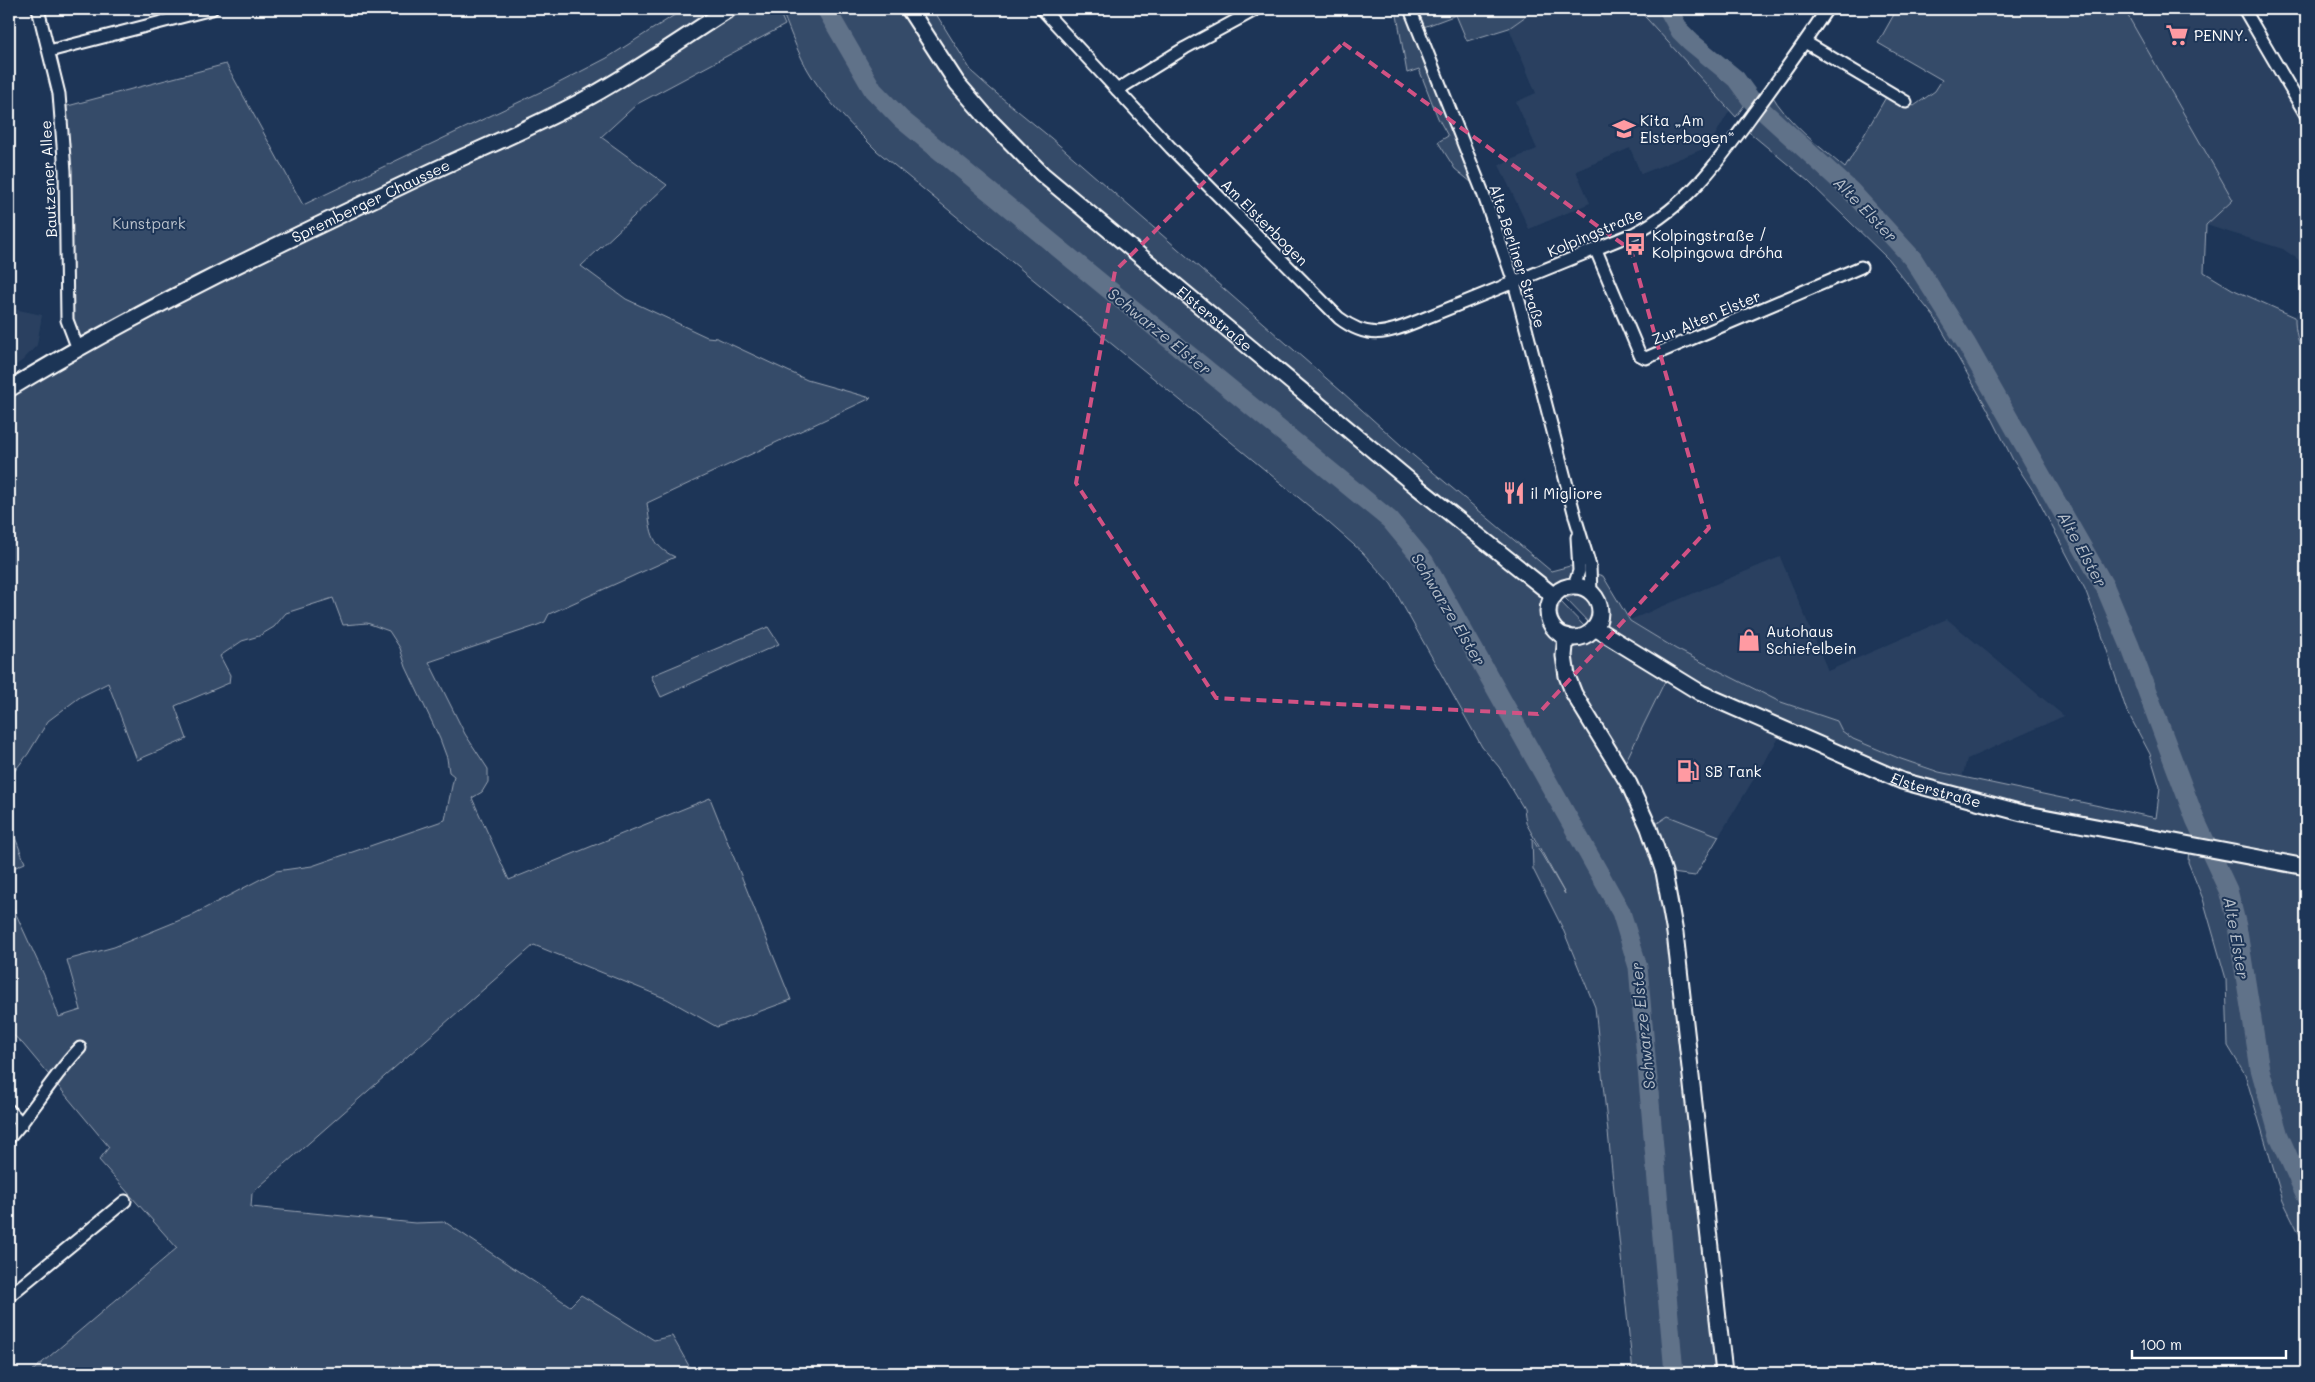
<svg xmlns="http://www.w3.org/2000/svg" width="2315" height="1382" font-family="Mali,sans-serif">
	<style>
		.built { fill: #2a4161 }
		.green { fill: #364b69; stroke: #9aa5b4 }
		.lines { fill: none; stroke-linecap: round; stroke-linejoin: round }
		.river { stroke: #617289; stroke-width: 19 }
		.minor-casing { stroke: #fff; stroke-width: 15 }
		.major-casing { stroke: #fff; stroke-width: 19 }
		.minor { stroke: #1d3557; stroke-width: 11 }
		.major { stroke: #1d3557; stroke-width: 15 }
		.marked { fill: none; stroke: #d15284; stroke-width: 4; stroke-dasharray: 10 6; stroke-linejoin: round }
		.labels { text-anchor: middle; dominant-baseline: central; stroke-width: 4; stroke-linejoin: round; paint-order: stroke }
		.poi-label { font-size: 15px; fill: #fff; stroke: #1d3557; text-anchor: start }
		.street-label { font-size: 15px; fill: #fff; stroke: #1d3557 }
		.park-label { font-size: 15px; fill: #b9c0ca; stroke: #1d3557 }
		.water-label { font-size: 16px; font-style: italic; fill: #b8c0ca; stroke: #1d3557 }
	</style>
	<rect width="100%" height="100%" fill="#1d3557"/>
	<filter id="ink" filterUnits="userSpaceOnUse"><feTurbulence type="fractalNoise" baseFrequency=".02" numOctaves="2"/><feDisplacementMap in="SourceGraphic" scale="10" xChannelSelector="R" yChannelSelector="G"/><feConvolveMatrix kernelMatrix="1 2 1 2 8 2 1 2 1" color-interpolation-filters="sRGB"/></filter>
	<g filter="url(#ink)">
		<path class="built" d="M1536,9H1638L1730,110L1708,147L1641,174L1630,148L1576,171L1590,203L1529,229L1499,165L1537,149L1516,102L1536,93L1509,28Z
			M2124,9H2244L2306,116V265L2283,249L2206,225L2233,200Z
			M2306,298V356L2305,357L2294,327L2295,317Z
			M9,308L42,315L37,345L23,360L9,370Z
			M1780,557L1828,671L1947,619L2064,716L1967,759L1962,778L1901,759L1853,739L1842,731L1837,721L1778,701L1676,649L1630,620Z
			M1668,675L1783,731L1719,836L1668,816L1650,828L1621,771Z"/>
		<path class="green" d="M684,9H727L591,94L78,347L72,330L60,108L226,64L303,205L555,85L607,58Z
			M732,9H778L785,25L637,104L601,137L667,185L581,266L626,299L707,337L717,338L807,380L871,398L647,503C651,529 649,545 675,557L549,614L545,622L533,627L429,662L465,734L488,769V782L482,792L472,798L509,880L710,798L791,1000L717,1027L667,999L534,945L252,1193L251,1207L415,1223L445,1222L570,1306L581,1295L654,1340L672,1336L693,1373H30L177,1248L99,1160L109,1147L23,1044L9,1031V899L44,975L59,1017L81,1010L67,960L114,947L190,916L276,871L312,866L445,820L454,776L449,772L447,758L440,739L406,667L400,648L389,631L367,623L343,625L333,598L286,613L274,627L259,636L242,641L220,656L230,675L229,683L175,706L187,739L137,760L108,683L80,697L48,721L28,754L9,778V391L54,363L495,143Z
			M781,9H908L1015,146L910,9H933L972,72L991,89L1051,138L1342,392L1402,446L1551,571L1570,566L1603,576L1630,621L1676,649L1778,701L1837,721L1842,731L1853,739L1901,759L1939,772L2156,818L2160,787L2150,754L2126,709L2100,629L2085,589L2035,494L2013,460L1987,408L1935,318L1887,258L1808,181L1744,128L1770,92C1788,124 1818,145 1845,168L1889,92L1914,106L1935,91L1942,80L1878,43L1897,9H2124L2233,200L2206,225L2204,272L2232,289L2295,317C2294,348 2314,359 2303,393L2306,395V1247L2283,1201L2245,1074L2228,1046L2226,979L2203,899L2188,862L2189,845L1957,796L1783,730L1595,628C1626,576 1530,574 1551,622C1553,628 1560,631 1561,637C1564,650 1562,666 1567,678C1575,695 1586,712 1595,728C1613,761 1632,794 1650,828L1668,816L1719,836L1695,876L1664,872L1724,1373H1633L1595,1007L1562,927L1533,869L1532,838L1565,894L1526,823L1524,809L1499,767L1482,747L1391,584L1362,552L1321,516L877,151C850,124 819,94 802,59C794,43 788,25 781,9Z
			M1396,9H1410L1482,191L1455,169L1438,142L1448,136L1438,118L1419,69L1407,73Z
			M1414,9H1536L1509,28L1467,41L1456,15L1421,28Z
			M1638,9H1668C1677,35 1699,46 1718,63C1730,74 1739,88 1748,100L1736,117Z
			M1577,595C1592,598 1597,610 1590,624L1565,598Z
			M1561,602L1586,628C1568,636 1550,620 1561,602Z
			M768,627L779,644L661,697L651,676Z
			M1595,628L1668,675L1621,771L1574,694L1566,637H1582Z
			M9,822L25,863L9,870Z"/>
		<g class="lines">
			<path class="river" d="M826,9L873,90L901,119L1390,520L1424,561L1621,912L1638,967L1674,1373
				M1668,9L1680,31L1691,42L1736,79L1752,101L1850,190L1913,259L1966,343L2105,587L2130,646L2195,819L2228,890L2237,926L2260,1069L2279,1136L2306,1196"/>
			<defs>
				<path id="minor" d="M38,9L59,94L65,171L67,320L78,349
					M1042,9L1171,148L1339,318C1368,340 1386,334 1418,321L1635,233C1687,206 1719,161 1752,115C1778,80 1803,45 1827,9
					M1410,9L1483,193L1514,282L1576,520L1590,566L1591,593
					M2244,9L2306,115
					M1805,42L1906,102
					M49,51L212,9
					M1117,90L1185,48L1257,9
					M1596,250L1640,355L1646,358L1861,267
					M1574,586L1579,571L1577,537
					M9,1110L22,1124
					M9,1138C35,1109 53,1076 80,1048
					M9,1296L125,1201"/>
				<g id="major">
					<path id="s1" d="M909,9L957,83L988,119L1042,174L1416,486L1554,596"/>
					<path id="s2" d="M9,389C142,308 283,242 424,175C479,149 537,126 591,96C638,70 683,38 729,9"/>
					<circle cx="1574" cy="612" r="26"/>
					<path id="s3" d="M1595,628L1701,693L1902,781L2022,813L2306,867"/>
					<path d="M1566,636L1564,656L1567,676L1574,694L1629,784L1649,828L1664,872L1675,933L1724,1373"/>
				</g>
			</defs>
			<use href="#minor" class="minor-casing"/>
			<use href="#major" class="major-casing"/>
			<use href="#minor" class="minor"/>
			<use href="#major" class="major"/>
		</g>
	</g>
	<path class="marked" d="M1343,43L1631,250L1709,528L1538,714L1216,698L1076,483L1115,271Z"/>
	<defs>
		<symbol id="supermarket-bare" viewBox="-9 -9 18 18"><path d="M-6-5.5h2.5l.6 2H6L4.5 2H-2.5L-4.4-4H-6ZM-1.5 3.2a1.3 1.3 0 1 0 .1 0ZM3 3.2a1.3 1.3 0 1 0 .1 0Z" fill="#ff9aa2" stroke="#1d3557" stroke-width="2.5" paint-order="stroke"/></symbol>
		<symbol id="school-bare" viewBox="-9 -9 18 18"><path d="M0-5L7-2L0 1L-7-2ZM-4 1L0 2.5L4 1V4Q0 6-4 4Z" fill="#ff9aa2" stroke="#1d3557" stroke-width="2.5" paint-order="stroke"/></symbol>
		<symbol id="bus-bare" viewBox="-9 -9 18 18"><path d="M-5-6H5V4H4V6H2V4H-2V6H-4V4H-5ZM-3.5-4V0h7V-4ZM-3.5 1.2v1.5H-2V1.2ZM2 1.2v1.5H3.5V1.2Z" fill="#ff9aa2" stroke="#1d3557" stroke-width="2.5" paint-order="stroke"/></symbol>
		<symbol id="restaurant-bare" viewBox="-9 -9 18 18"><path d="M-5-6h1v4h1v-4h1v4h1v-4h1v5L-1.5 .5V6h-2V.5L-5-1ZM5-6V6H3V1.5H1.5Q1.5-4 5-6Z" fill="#ff9aa2" stroke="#1d3557" stroke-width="2.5" paint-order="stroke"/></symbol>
		<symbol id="shop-bare" viewBox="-9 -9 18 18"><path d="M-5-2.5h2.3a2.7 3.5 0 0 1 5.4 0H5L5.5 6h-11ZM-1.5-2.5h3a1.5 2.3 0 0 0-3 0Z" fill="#ff9aa2" stroke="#1d3557" stroke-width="2.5" paint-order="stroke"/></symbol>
		<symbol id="fuel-bare" viewBox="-9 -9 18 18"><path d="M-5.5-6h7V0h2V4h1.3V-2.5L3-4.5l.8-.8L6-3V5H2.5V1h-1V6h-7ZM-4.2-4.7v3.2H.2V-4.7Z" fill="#ff9aa2" stroke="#1d3557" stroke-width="2.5" paint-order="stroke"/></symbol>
	</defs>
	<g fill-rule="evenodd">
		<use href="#supermarket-bare" x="2161" y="19" width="32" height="32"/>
		<use href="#school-bare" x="1608" y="113" width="32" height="32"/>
		<use href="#bus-bare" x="1619" y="228" width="32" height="32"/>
		<use href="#restaurant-bare" x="1498" y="477" width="32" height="32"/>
		<use href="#shop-bare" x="1733" y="624" width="32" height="32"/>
		<use href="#fuel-bare" x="1672" y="755" width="32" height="32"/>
	</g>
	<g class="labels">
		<g class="poi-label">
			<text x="2194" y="35">PENNY.</text>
			<text x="1640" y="120">Kita „Am<tspan x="1640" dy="17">Elsterbogen“</tspan></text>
			<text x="1652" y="235">Kolpingstraße /<tspan x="1652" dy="17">Kolpingowa dróha</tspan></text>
			<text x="1530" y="493">il Migliore</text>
			<text x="1766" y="631">Autohaus<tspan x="1766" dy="17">Schiefelbein</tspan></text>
			<text x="1705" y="771">SB Tank</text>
		</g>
		<g class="street-label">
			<text transform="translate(48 179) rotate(-93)">Bautzener Allee</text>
			<text stroke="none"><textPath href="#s2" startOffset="408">Spremberger Chaussee</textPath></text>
			<text transform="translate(1265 222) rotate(45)">Am Elsterbogen</text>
			<text transform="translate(1595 232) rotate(-23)">Kolpingstraße</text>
			<text transform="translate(1518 256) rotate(72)">Alte Berliner Straße</text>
			<text transform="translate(1706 317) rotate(-23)">Zur Alten Elster</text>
			<text stroke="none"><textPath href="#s1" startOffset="438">Elsterstraße</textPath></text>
			<text stroke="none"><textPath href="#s3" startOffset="379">Elsterstraße</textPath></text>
		</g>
		<g class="park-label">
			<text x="149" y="223">Kunstpark</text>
		</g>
		<g class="water-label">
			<text transform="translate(1866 209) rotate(46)">Alte Elster</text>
			<text transform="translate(1160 331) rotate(39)">Schwarze Elster</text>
			<text transform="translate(2083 549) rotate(61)">Alte Elster</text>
			<text transform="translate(1449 609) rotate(59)">Schwarze Elster</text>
			<text transform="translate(2237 938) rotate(80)">Alte Elster</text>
			<text transform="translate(1642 1026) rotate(-96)">Schwarze Elster</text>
		</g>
	</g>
	<rect width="2315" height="1382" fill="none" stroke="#1d3557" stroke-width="30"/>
	<rect x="15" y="15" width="2285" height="1352" fill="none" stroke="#fff" stroke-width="2" filter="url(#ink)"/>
	<path d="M2132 1350v8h154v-8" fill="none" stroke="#ffffff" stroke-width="2.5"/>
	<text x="2140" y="1350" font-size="15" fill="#ffffff" stroke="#1d3557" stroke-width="4" paint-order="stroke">100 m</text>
</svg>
